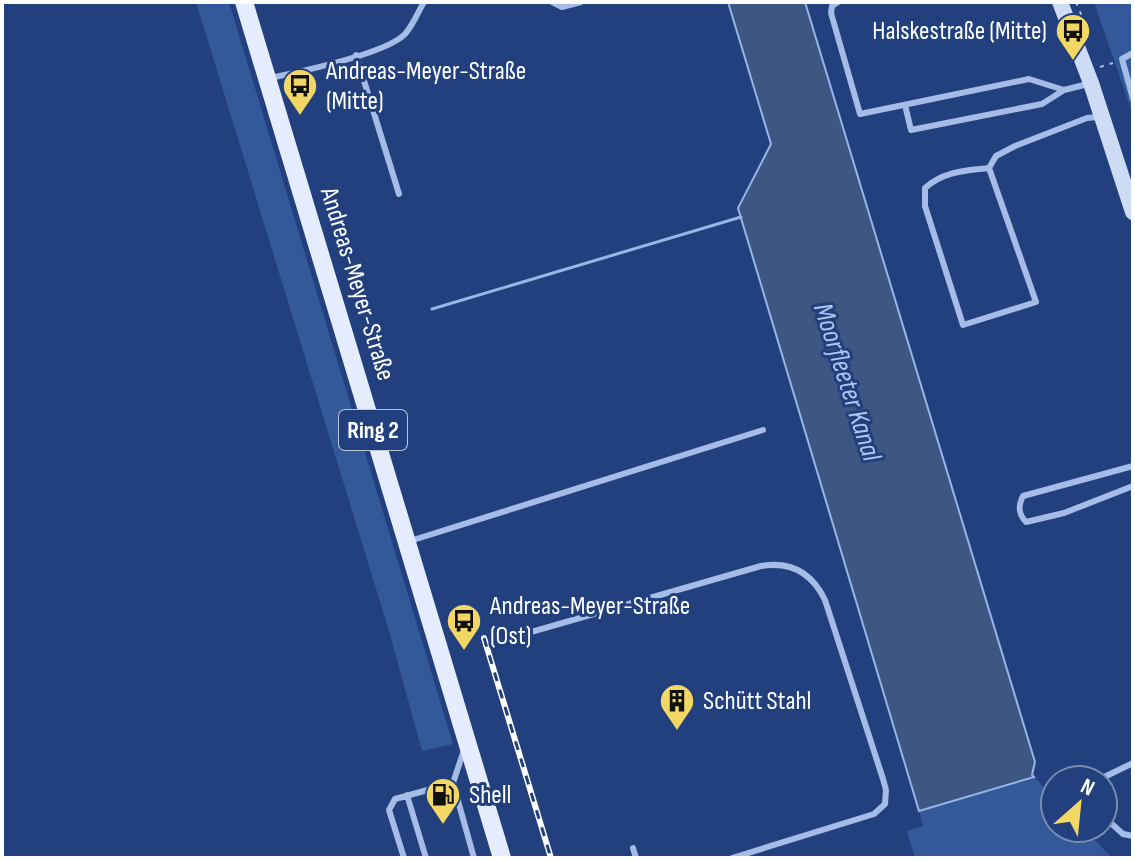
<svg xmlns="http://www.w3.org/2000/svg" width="1135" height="860" font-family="'Sofia Sans Condensed',sans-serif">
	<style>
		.green { fill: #33599b }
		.water { fill: #3e5682; stroke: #98b5e8; stroke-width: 2 }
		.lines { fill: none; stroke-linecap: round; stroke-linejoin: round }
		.stream { stroke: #98b5e8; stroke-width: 3 }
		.path { stroke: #a4bce6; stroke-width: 2; stroke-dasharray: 4 6; stroke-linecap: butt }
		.lane { stroke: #a4bce6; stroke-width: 6 }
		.secondary { stroke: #cedbf5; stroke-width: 16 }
		.primary { stroke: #e5ecfd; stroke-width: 18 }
		.rail-casing { stroke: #fff; stroke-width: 6 }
		.rail { stroke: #21407d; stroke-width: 3; stroke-dasharray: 9; stroke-linecap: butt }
		.labels { text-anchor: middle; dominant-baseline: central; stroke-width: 6; stroke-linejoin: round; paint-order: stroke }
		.shield { fill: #21407d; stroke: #bcc6d8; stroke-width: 2 }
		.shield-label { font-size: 24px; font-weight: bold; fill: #fff }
		.poi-label { font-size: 26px; fill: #fff; stroke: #21407d; text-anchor: start }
		.street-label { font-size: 26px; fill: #fff; stroke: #21407d }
		.water-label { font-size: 28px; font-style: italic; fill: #afc6ee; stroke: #21407d }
	</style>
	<rect width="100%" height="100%" fill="#21407d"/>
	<path class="green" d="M196,2H229L453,744L422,751L389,631Z
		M1094,2H1133V115Z
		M1034,777L1055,799V828H1083L1112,858H915L907,831L923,826L919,811Z"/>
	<path class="water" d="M728,2H805L1035,762L1032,775L1034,777L919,811L738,208L771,144Z"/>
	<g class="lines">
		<path class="stream" d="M432,309L741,217"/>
		<path class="path" d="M1076,2L1089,34
			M1100,67L1113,63"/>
		<path class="lane" d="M552,2L562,7L581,2
			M838,2L832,6L831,13L860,114L1029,79L1064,90L1088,84
			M1133,53L1122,59L1133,99
			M356,55L399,194
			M270,78C299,72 386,54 405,34C413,25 418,12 424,2
			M905,105L911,130L1042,104L1064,90
			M989,168C965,171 944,171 925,188V206L963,325L1036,302L989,168L996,156L1015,146L1087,118L1098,117
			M1133,466L1023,496C1018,506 1018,514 1026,522L1064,513L1133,486
			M410,541L763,430
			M486,645L761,566C791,561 812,573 825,600L883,779L886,790L885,804L874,814L732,858
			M464,750L453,783L474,858
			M1098,780L1133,763
			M407,795L426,858
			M1103,816L1123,834L1133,836
			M633,848L636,858
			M404,858L389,810L395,799L453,783"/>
		<path class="secondary" d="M1060,2L1091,83L1133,212"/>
		<path class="primary" d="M244,2L502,858"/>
		<defs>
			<path id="rail" d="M484,638L551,858"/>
		</defs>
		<use href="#rail" class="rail-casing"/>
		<use href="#rail" class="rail"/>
	</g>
	<defs>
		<symbol id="bus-pin" viewBox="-11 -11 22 30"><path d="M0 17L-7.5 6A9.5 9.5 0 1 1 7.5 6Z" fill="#f3d765" stroke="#21407d"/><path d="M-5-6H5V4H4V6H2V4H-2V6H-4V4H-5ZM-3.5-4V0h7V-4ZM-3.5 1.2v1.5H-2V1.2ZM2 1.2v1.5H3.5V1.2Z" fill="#111"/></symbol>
		<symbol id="building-pin" viewBox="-11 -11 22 30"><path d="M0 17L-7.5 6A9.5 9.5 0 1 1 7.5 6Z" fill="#f3d765" stroke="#21407d"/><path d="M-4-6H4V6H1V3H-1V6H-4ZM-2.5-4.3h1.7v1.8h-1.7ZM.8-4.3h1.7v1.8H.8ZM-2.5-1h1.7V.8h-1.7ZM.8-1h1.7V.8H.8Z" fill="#111"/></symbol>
		<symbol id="fuel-pin" viewBox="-11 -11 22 30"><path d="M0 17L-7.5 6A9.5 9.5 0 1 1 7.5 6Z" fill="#f3d765" stroke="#21407d"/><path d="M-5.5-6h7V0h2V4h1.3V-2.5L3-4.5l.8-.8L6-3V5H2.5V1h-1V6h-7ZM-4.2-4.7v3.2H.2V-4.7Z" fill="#111"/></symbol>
	</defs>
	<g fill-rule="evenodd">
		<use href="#bus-pin" x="1053" y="11" width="40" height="54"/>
		<use href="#bus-pin" x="280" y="66" width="40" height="54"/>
		<use href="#bus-pin" x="444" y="601" width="40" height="54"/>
		<use href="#building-pin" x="657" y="681" width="40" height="54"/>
		<use href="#fuel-pin" x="423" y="775" width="40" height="54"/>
	</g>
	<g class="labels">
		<rect class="shield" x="339" y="410" width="68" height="40" rx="6"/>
		<g class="shield-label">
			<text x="373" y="430">Ring 2</text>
		</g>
		<g class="poi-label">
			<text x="1047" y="31" text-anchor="end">Halskestraße (Mitte)</text>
			<text x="326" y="71">Andreas-Meyer-Straße<tspan x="326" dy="30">(Mitte)</tspan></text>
			<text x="490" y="606">Andreas-Meyer-Straße<tspan x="490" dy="30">(Ost)</tspan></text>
			<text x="703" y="701">Schütt Stahl</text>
			<text x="469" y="795">Shell</text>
		</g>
		<g class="street-label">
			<text transform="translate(357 284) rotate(73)">Andreas-Meyer-Straße</text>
		</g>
		<g class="water-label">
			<text transform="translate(847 382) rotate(72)">Moorfleeter Kanal</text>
		</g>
	</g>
	<rect width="1135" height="860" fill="none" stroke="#ffffff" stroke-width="8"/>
	<g transform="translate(1079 804) rotate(27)"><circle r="38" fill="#21407d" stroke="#7a8cb1" stroke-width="2"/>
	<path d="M0-6L14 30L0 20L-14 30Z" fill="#f3d765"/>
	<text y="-12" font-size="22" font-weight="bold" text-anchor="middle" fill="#ffffff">N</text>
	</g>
</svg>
